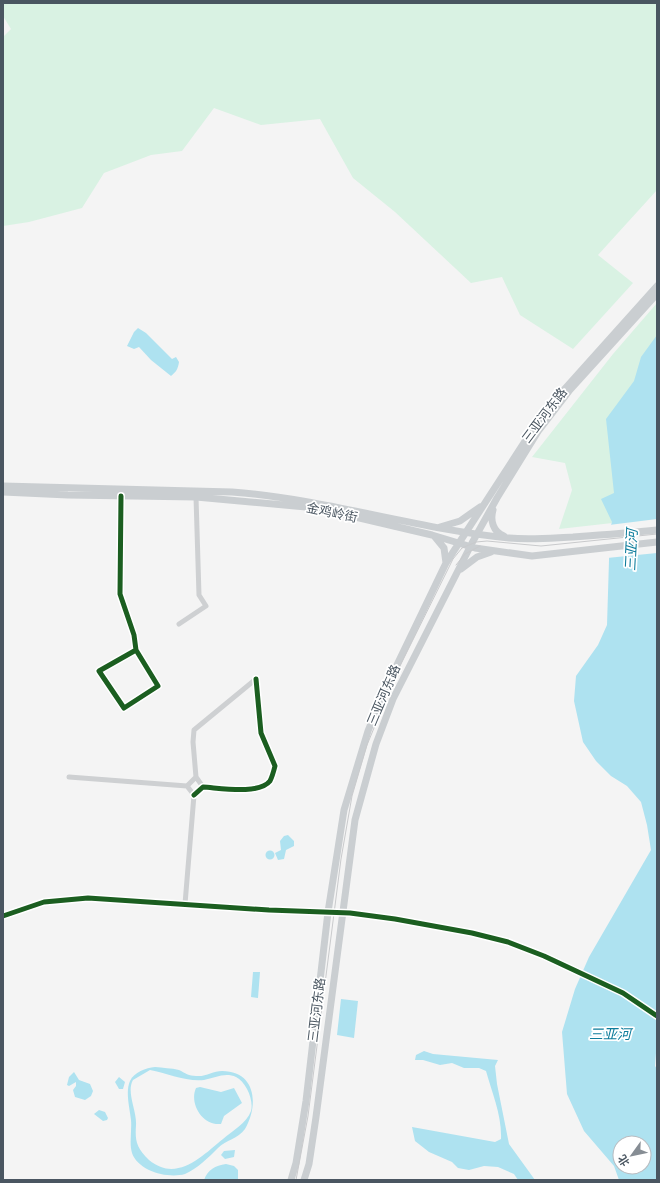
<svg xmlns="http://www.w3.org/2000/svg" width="660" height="1183" font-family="Quicksand,'Noto Sans SC',sans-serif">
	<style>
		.green { fill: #d9f2e3 }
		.water { fill: #aee2f0; fill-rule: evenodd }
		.pier { fill: #f4f4f4 }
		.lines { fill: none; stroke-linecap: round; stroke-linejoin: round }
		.minor { stroke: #ced0d2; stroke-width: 5 }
		.major { stroke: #caced1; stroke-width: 7 }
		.tram { stroke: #c9cacc; stroke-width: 1 }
		.cycleway-casing { stroke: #fff; stroke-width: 8 }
		.cycleway { stroke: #1b5e20; stroke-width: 5 }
		.labels { text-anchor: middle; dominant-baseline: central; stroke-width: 3.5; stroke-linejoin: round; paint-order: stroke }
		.street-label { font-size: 13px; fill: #4a5661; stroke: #fff }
		.water-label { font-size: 14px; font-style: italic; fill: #0c7c9b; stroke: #fff }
	</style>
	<rect width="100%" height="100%" fill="#f4f4f4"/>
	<path class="green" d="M3,3H657V190L598,255L633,283L573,349L520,315L502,277L471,283L395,212L353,178L320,119L261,125L214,108L182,151L151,155L104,173L82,208L29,222L3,226V37L11,29L3,16Z
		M657,303V518L559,529L572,490L565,463L532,457L613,354Z"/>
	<path class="water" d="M138,328L146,333L172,359L176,357L179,362C178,369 176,372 171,376L151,360L139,347L134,349L127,346L134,332Z
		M657,335V1040L655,1066L657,1069V1180H619L614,1166L584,1131L567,1094L562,1032L575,989L589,957L651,850L647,825L641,802L627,786L611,776L596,761L583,742L574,701L576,676L598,645L607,625L610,528L612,522L601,499L614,493L606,419L634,381L641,357ZM620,1143H644V1167H620Z
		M288,835L294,841V846L286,850L284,859L278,860L275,853L281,850L280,841L284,836Z
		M265.5 855a4.5 4.5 0 1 1 9 0a4.5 4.5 0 1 1-9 0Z
		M253,972H260L258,998L251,997Z
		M341,999L358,1001L354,1038L337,1035Z
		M424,1051L433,1054L498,1060L495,1066L497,1084L509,1144L535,1180H518L514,1174L498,1167L484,1166L469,1170L458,1168L452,1162L429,1152L415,1141L412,1127L495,1142L501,1139C502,1115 492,1093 486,1071L479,1068H464L452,1063L440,1065L423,1060H415L416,1055Z
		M155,1067C163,1068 171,1068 179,1070C185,1073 189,1076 196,1076C206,1077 213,1071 222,1071C256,1071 259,1105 245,1129C238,1139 226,1140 218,1148C209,1157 197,1169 185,1174C168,1179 138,1171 132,1153C129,1143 132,1131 131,1120C130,1109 125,1092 130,1081C134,1072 146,1068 155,1067ZM150,1070C167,1073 186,1082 204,1080C215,1078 225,1072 236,1077C246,1082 254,1100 251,1111C247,1123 232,1131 223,1139C202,1156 177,1183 149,1160C136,1147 135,1141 136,1125C137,1111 126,1092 133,1080Z
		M74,1072L79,1080L90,1084L93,1091L91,1096L85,1100L75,1097L73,1090L76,1086V1082L69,1086L67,1085L69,1077Z
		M119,1077L125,1082L123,1089H119L115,1082Z
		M200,1087L221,1092L234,1088L242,1103L224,1116L221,1124C202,1126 189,1103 196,1088Z
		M99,1110L105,1112L108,1118L107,1120L103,1121L94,1114Z
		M235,1150L234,1157L225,1159L221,1155L224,1151Z
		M226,1164L234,1166L238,1170V1180H204C208,1169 215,1166 226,1164Z"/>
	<path class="pier" d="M657,519V553L607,558L609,525Z"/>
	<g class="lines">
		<path class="minor" d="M121,496L120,594L134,635L136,650L158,686L124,708L99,671L136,650
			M179,624L206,606L199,595L196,497
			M69,777L187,786L194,795L185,904
			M196,777L193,742L194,730L256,679
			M187,786L196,777L203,787
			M194,795L203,787C220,788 259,795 270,781C272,777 274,770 275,766L261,733L256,679
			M3,916L44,902L88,898L269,910L350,913L395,919L472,933L508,942L544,956L623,993L657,1016"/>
		<path class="major" d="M3,486L232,492C326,499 416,529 509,538C531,540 551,538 573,537C601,535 629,533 657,530
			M3,492L68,495L196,497L317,508L432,535L475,548L532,556L657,542
			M493,510C490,520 493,532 504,536
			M440,527L460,521L480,507
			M435,537L444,548L446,563
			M461,569L477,557L491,552
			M291,1180L296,1163L306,1101L328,912L344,810L368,731L382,696L446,563L544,412L657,286
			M304,1180L309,1164L316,1117L355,820L376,744L393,699L472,543L497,498L539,430L569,391L657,294"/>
		<path class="tram" d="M456,565L465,554L480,546
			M296,1180L308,1116L341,859L352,796L367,745L397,672L453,559L462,548L476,542L487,541L541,546L657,534"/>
		<defs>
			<path id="cycleway" d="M121,496L120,594L134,635L136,650L158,686L124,708L99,671L136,650
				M194,795L203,787C220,788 259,795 270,781C272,777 274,770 275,766L261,733L256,679
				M3,916L44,902L88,898L269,910L350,913L395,919L472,933L508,942L544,956L623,993L657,1016"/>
		</defs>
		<use href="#cycleway" class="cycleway-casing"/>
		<use href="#cycleway" class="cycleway"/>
	</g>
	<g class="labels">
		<g class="street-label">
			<text transform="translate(544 415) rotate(-53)">三亚河东路</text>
			<text transform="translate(332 512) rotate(12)">金鸡岭街</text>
			<text transform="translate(383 695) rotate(-67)">三亚河东路</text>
			<text transform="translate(316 1010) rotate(-83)">三亚河东路</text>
		</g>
		<g class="water-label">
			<text transform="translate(631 550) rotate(-87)">三亚河</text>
			<text x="610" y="1034">三亚河</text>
		</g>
	</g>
	<rect width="660" height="1183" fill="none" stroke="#4a5661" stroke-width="8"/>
	<g transform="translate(632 1155) rotate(237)"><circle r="19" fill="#ffffff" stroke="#b7bbc0"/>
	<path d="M0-3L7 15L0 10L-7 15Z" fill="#868d94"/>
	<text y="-6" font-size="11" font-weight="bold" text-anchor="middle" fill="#4a5661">北</text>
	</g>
</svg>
